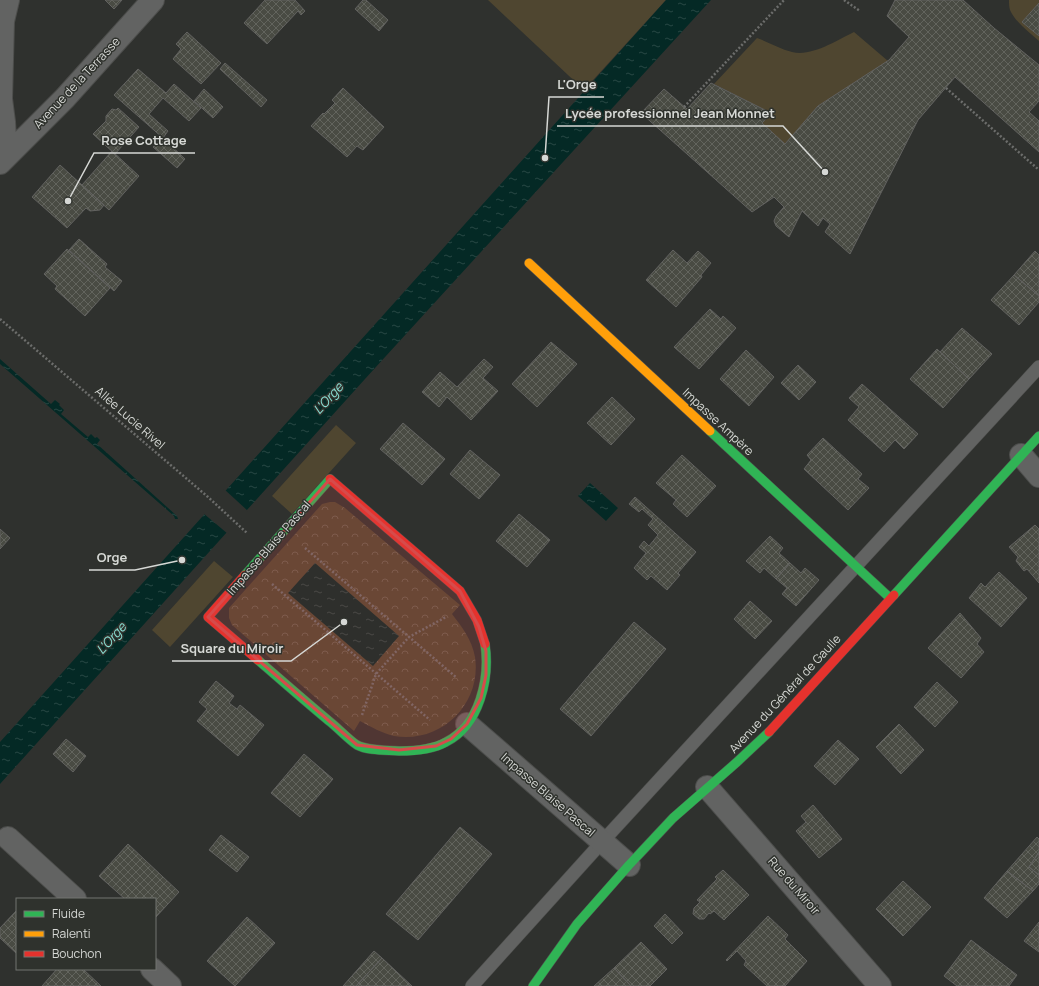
<svg xmlns="http://www.w3.org/2000/svg" width="1039" height="986" font-family="Manrope,sans-serif">
  <style>
    .grass { fill: #4f4630 }
    .park { fill: url(#park-crowns) }
    .water { fill: url(#water-ripples) }
    .pier { fill: #2f312e }
    .building { fill: url(#building-cross-hatch); stroke: #626260 }
    .lines { fill: none; stroke-linecap: round; stroke-linejoin: round }
    .lane-casing { stroke: #4d4e4c; stroke-width: 14 }
    .street-casing { stroke: #4d4e4c; stroke-width: 24 }
    .fast-casing { stroke: #4d4e4c; stroke-width: 10 }
    .slow-casing { stroke: #4d4e4c; stroke-width: 10 }
    .jam-casing { stroke: #4d4e4c; stroke-width: 10 }
    .path { stroke: #6c6d6b; stroke-width: 2.5; stroke-dasharray: 2 2; stroke-linecap: butt }
    .lane { stroke: #626362; stroke-width: 13 }
    .street { stroke: #626362; stroke-width: 22 }
    .fast { stroke: #30b455; stroke-width: 9 }
    .slow { stroke: #ff9f0a; stroke-width: 9 }
    .jam { stroke: #e5322d; stroke-width: 9 }
    .marked { fill: #d64b4b; fill-opacity: 0.2; stroke: #d64b4b; stroke-width: 3; stroke-linejoin: round }
    .labels { text-anchor: middle; stroke-width: 3; stroke-linejoin: round; paint-order: stroke }
    .street-label { font-size: 12px; fill: #d6d8d5; stroke: #2f322d }
    .water-label { font-size: 13px; font-style: italic; fill: #8ae2d6; stroke: #2f322d }
    .leader { fill: none; stroke: #d6d8d5; stroke-width: 1.5 }
    .callout-dot { fill: #d6d8d5; stroke: #2f322d; stroke-width: 1.5 }
    .callout-label { font-size: 13px; text-anchor: middle; font-weight: bold; fill: #d6d8d5; stroke: #2f322d; stroke-width: 3; stroke-linejoin: round; paint-order: stroke }
  </style>
  <defs>
    <pattern id="park-crowns" width="20" height="18" patternUnits="userSpaceOnUse"><rect width="20" height="18" fill="#4f4630"/><path d="M2 6a3 3 0 1 1 6 0M12 15a3 3 0 1 1 6 0" fill="none" stroke="#68604d"/></pattern>
    <pattern id="water-ripples" width="26" height="14" patternUnits="userSpaceOnUse"><rect width="26" height="14" fill="#042925"/><path d="M2 4q2-2 4 0t4 0M15 11q2-2 4 0t4 0" fill="none" stroke="#284744"/></pattern>
    <pattern id="building-cross-hatch" width="8" height="8" patternUnits="userSpaceOnUse"><rect width="8" height="8" fill="#494b43"/><path d="M0 0l8 8M0 8l8-8" fill="none" stroke="#62645d"/></pattern>
  </defs>
  <rect width="100%" height="100%" fill="#2f312e"/>
  <path class="grass" d="M488 0H666L584 90Z
    M1009 0H1039V3L1022 22 1039 36V41C1029 32 1015 22 1010 10 1009 7 1009 3 1009 0Z
    M854 32 888 61 818 106 785 144 762 123 771 113 714 84 757 38C768 42 780 49 792 52 812 57 837 40 854 32Z
    M336 425 356 443 292 514 272 496Z
    M214 561 233 577 170 647 152 630Z"/>
  <path class="park" d="M330 502H335L345 508 460 605 452 614C462 627 472 640 475 657 482 704 441 744 394 736 382 733 371 727 360 721L354 731 232 625 229 618V608L322 504Z"/>
  <path class="water" d="M666 0H711L365 379 0 784V742Z
    M0 359 51 404 55 400 60 404 59 405 64 410 61 414 88 437 91 434 95 438 97 437 100 440 97 444 177 516 178 519H175L174 516 0 364Z
    M590 483 618 508 606 521 578 496Z
    M315 563 399 636 373 666 288 593Z"/>
  <path class="pier" d="M224 489 248 511 228 534 203 513Z"/>
  <path class="building" d="M105 0H122L114 9Z
    M265 0H295L305 11 301 15 298 11 267 44 244 23Z
    M363 0H366L388 20 379 31 355 9Z
    M895 0H963L994 28 1039 65V101L1029 112 1039 121V152L955 77 918 120 850 254 825 232 830 224 823 218 818 226 802 211 789 237 776 226 774 221 776 216 784 207 774 197 752 212 641 113 664 89 687 109 711 83 771 113 762 123 785 144 818 106 889 60 909 37 887 16Z
    M1039 3V36L1022 22Z
    M187 32 221 63 201 84 173 59 181 49 176 44Z
    M225 63 267 100 261 107 220 69Z
    M138 69 166 93 174 84 201 108 189 121 163 98 149 114 168 131 163 138 114 95Z
    M343 88 384 127 363 150 357 146 347 157 311 126 323 113 324 114 335 103 332 100Z
    M204 89 223 107 213 118 194 101Z
    M118 108 139 127 115 154 93 134 106 121V116L112 109 116 110Z
    M162 137 185 159 177 168 153 147Z
    M112 151 139 176 109 210 82 185Z
    M60 165 104 205 100 210 90 211 86 208 67 228 32 197Z
    M79 239 107 264 105 267 122 281 114 291 69 250Z
    M67 249 110 288 85 316 55 289 57 286 44 274Z
    M673 250 687 263 698 251 711 263 701 275 702 277 676 307 646 280Z
    M1035 251 1039 255V296L1014 275Z
    M1014 275 1039 296V302L1019 325 991 300Z
    M710 309 721 319 723 316 736 328 699 369 674 347Z
    M962 328 992 354 969 379 940 352Z
    M551 342 577 364 537 407 512 384Z
    M937 349 969 379 943 408 910 379Z
    M746 350 774 377 749 406 720 379Z
    M484 359 493 367 483 378 498 391 471 420 447 397 439 407 422 392 440 372 457 387Z
    M798 365 816 382 799 400 781 383Z
    M862 384 918 434 904 449 895 440 884 452 848 420 859 407 849 398Z
    M612 397 635 419 611 445 587 423Z
    M403 423 445 459 422 485 380 449Z
    M823 438 862 474 858 479 869 488 848 510 804 469 811 460 807 455Z
    M470 450 500 475 479 499 450 474Z
    M682 455 716 486 687 517 673 504 676 500 656 483Z
    M635 497 696 552 678 573 680 575 667 590 651 576 647 580 634 568 646 553 639 547 644 541 649 546 658 535 648 525 653 519 642 509 639 512 629 504Z
    M519 514 550 540 527 567 496 541Z
    M1035 525 1039 529V583L1027 569 1024 571 1016 561 1018 557 1009 547Z
    M0 529 10 538 0 549Z
    M770 536 783 548 779 553 790 563 776 579 764 568 760 573 746 561Z
    M790 563 801 573 805 568 819 580 796 606 782 594 787 588 776 579Z
    M999 572 1027 598 1001 627 969 598 981 583 985 587Z
    M750 601 772 621 755 639 734 619Z
    M960 613 981 638 977 644 984 652 961 678 928 648Z
    M634 622 666 649 591 736 560 709Z
    M216 681 234 696 229 703 237 709 240 705 264 725 238 756 197 721 207 709 199 702Z
    M937 682 958 702 935 727 914 707Z
    M899 724 924 750 901 774 876 747Z
    M66 739 86 756 73 772 53 754Z
    M838 740 859 759 835 785 814 766Z
    M304 754 333 779 300 817 271 793Z
    M813 805 842 839 819 858 796 831 806 822 801 816Z
    M460 827 492 854 418 940 386 914Z
    M221 835 249 857 237 872 209 850Z
    M1037 837 1039 839V852L1029 867 1039 875V884L1033 891 1007 871Z
    M128 844 179 892 155 918V899H125L99 876Z
    M1039 852V875L1029 867Z
    M723 870 749 895 724 920 714 911 710 914 709 913 704 919H699L693 914 694 908 700 902 697 900 717 879 715 877Z
    M1007 871 1033 891 1007 918 984 898Z
    M903 881 931 907 903 936 876 909Z
    M17 910V954L0 938V928Z
    M665 914 683 933 672 944 654 926Z
    M768 916 788 935 785 939 807 961 785 986H767L744 965 746 961 737 951 727 961 726 960Z
    M247 917 275 943 235 986 207 961Z
    M1039 922V952L1024 941Z
    M971 940 1017 975 1009 986H957L944 976Z
    M641 942 667 969 650 986H631L614 968Z
    M374 951 382 958 356 986H343Z
    M382 958 412 986H356Z
    M614 968 631 986H594Z
    M57 969H83L101 986H42Z"/>
  <g class="lines">
    <g class="lane-casing">
      <path id="lane" d="M472 986 602 842 1039 367"/>
    </g>
    <g class="street-casing">
      <path id="street" d="M6 157 4 122 1 99 3 21 8 0
        M0 163 65 98 153 0
        M1021 455 1039 476
        M467 724 629 865
        M707 787 880 986
        M8 838 75 899
        M152 969 170 986"/>
    </g>
    <g class="fast-casing">
      <path id="fast" d="M710 431 890 598
        M245 575 330 479
        M894 595 1039 436
        M258 660C281 680 305 701 329 721 337 727 349 740 357 745 368 751 386 750 399 751 414 751 432 750 446 742 480 725 490 678 485 644
        M533 986 577 924 629 865 673 818 737 762 769 732"/>
    </g>
    <g class="slow-casing">
      <path id="slow" d="M529 263 710 431"/>
    </g>
    <g class="jam-casing">
      <path id="jam" d="M330 479 460 591 477 620 485 644
        M245 575 208 617 258 660
        M769 732 894 595"/>
    </g>
    <path class="path" d="M844 0 860 11
      M946 88 1039 170
      M684 107 784 0
      M0 319 208 497 247 533
      M305 548 457 678
      M272 584 430 720
      M362 715 376 674 409 637 446 617"/>
    <use href="#lane" class="lane"/>
    <use href="#street" class="street"/>
    <use href="#fast" class="fast"/>
    <use href="#slow" class="slow"/>
    <use href="#jam" class="jam"/>
  </g>
  <path class="marked" d="M330 479 460 591 479 627 486 651V675L481 698 467 724 451 739 436 746 399 750 357 745 208 617Z"/>
  <g class="labels">
    <g class="street-label">
      <text transform="translate(77 83) rotate(-47)" y="4">Avenue de la Terrasse</text>
      <text transform="translate(130 418) rotate(41)" y="4">Allée Lucie Rivel</text>
      <text transform="translate(718 422) rotate(43)" y="4">Impasse Ampère</text>
      <text transform="translate(269 548) rotate(-49)" y="4">Impasse Blaise Pascal</text>
      <text transform="translate(785 694) rotate(-47)" y="4">Avenue du Général de Gaulle</text>
      <text transform="translate(548 795) rotate(41)" y="4">Impasse Blaise Pascal</text>
      <text transform="translate(794 886) rotate(49)" y="4">Rue du Miroir</text>
    </g>
    <g class="water-label">
      <text transform="translate(328 398) rotate(-48)" y="5">L'Orge</text>
      <text transform="translate(111 638) rotate(-48)" y="5">L'Orge</text>
    </g>
  </g>
  <path class="leader" d="M545 158L549 97H604M825 172L783 126H557M68 201L94 153H195M182 560L135 570H89M344 622L291 661H172"/>
  <g class="callout-dot">
    <circle cx="545" cy="158" r="4"/>
    <circle cx="825" cy="172" r="4"/>
    <circle cx="68" cy="201" r="4"/>
    <circle cx="182" cy="560" r="4"/>
    <circle cx="344" cy="622" r="4"/>
  </g>
  <g class="callout-label">
    <text x="577" y="89">L'Orge</text>
    <text x="670" y="118">Lycée professionnel Jean Monnet</text>
    <text x="144" y="145">Rose Cottage</text>
    <text x="112" y="562">Orge</text>
    <text x="232" y="653">Square du Miroir</text>
  </g>
  <rect x="16" y="898" width="140" height="72" fill="#2f322d" stroke="#727470"/>
  <rect x="24" y="911" width="20" height="6" fill="#30b455" stroke="#727470"/>
  <text x="52" y="918" font-size="12" fill="#d6d8d5">Fluide</text>
  <rect x="24" y="931" width="20" height="6" fill="#ff9f0a" stroke="#727470"/>
  <text x="52" y="938" font-size="12" fill="#d6d8d5">Ralenti</text>
  <rect x="24" y="951" width="20" height="6" fill="#e5322d" stroke="#727470"/>
  <text x="52" y="958" font-size="12" fill="#d6d8d5">Bouchon</text>
</svg>
